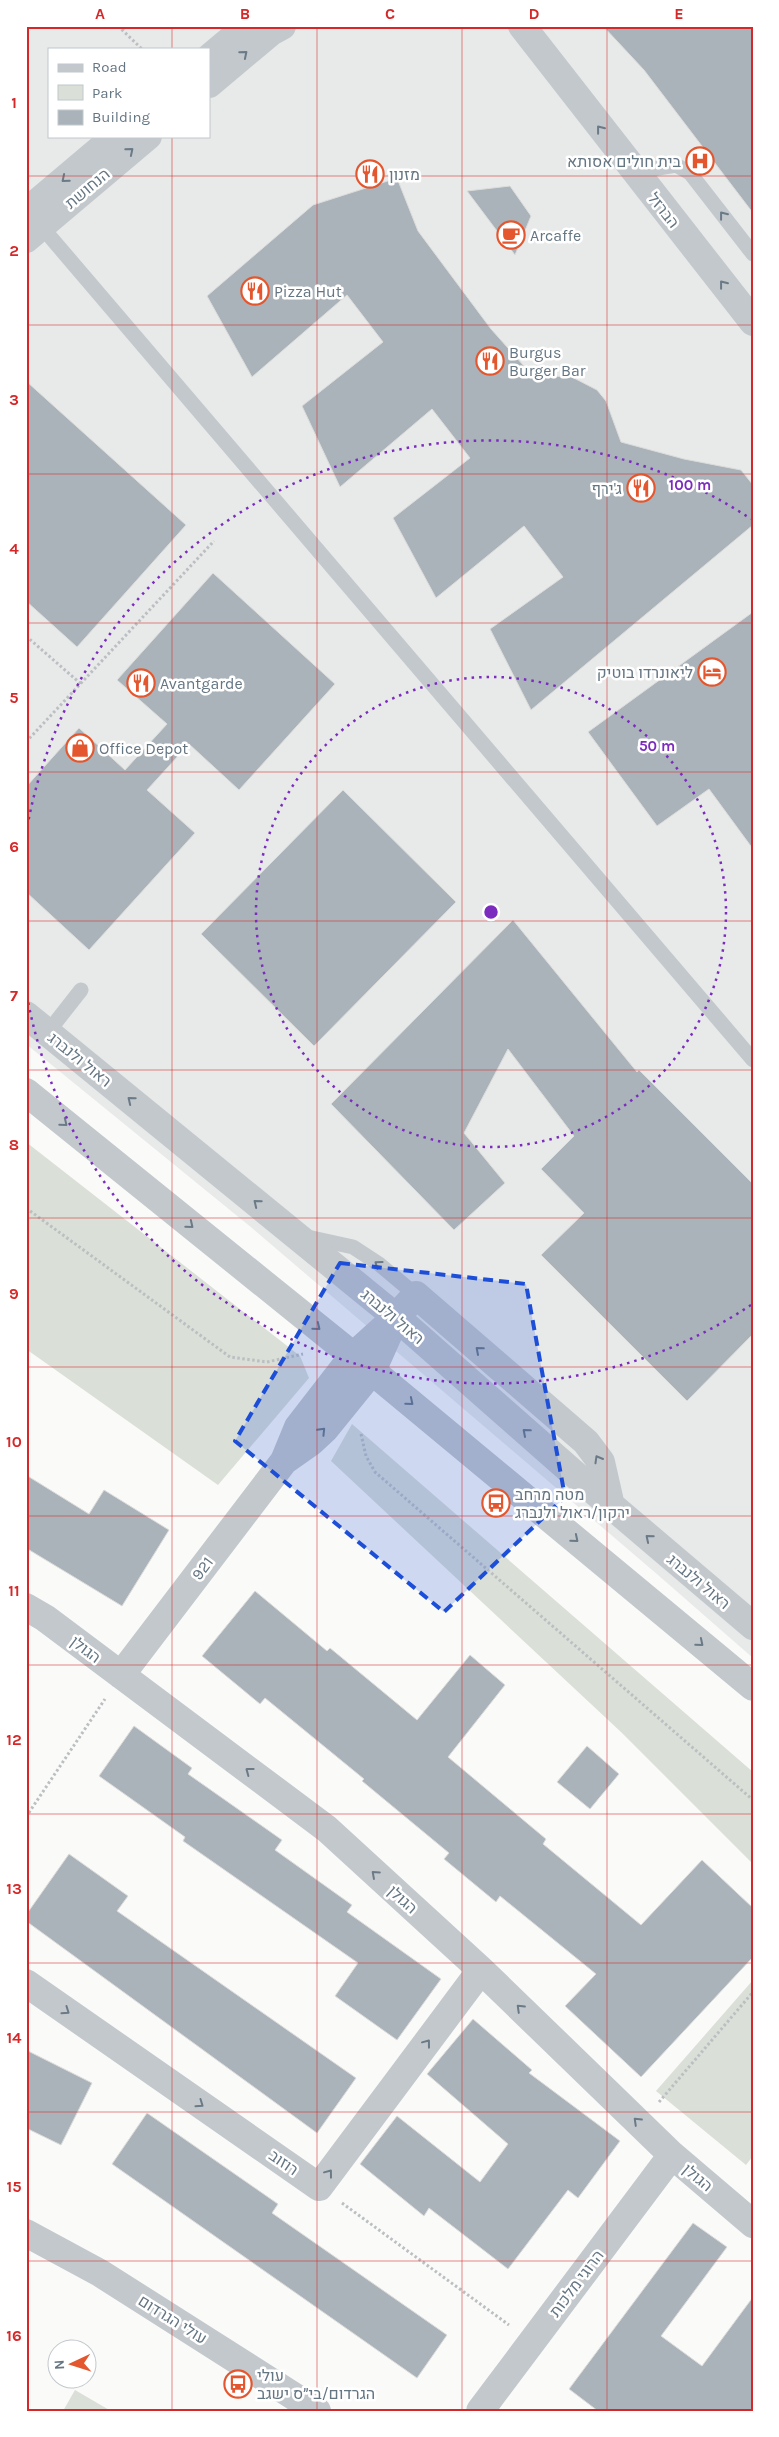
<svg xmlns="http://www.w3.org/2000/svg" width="779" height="2437" font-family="Karla,Heebo,sans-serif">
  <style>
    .built { fill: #e8e9e9; fill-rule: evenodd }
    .green { fill: #dadfd7 }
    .building { fill: #aab3b9; stroke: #dcdcda }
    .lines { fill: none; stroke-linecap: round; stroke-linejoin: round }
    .path { stroke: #bbbfc2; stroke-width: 3; stroke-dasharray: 2.5 2.5; stroke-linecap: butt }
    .service { stroke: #c3c8cc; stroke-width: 15 }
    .minor { stroke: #c3c8cc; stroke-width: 28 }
    .tertiary { stroke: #c3c8cc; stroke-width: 28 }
    .oneway { stroke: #6a7a87 }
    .marked { fill: #1d4ed8; fill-opacity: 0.2; stroke: #1d4ed8; stroke-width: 4; stroke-dasharray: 10 6; stroke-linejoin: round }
    .grid { fill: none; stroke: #d62828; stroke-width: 1; stroke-opacity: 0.55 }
    .ring { fill: none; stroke: #7b2cbf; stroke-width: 2.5; stroke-dasharray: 2.5 5 }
    .labels { text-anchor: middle; stroke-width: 5; stroke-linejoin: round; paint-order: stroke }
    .poi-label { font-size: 16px; fill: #657683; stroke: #fff; text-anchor: start }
    .street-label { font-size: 16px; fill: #657683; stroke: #fff }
    .centre { fill: #7b2cbf; stroke: #fff; stroke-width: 2.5 }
    .ring-label { font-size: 15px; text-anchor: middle; font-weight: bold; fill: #7b2cbf; stroke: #fff; stroke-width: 5; stroke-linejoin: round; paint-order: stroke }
    .neatline { fill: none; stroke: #d62828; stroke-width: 2 }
    .grid-label { font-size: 16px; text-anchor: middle; font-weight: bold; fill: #d62828 }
  </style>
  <rect width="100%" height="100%" fill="#fafaf8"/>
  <path class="built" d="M26 26H753V1658L658 1575 252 1228 26 1044ZM49 49H209V136H49Z"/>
  <path class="green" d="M26 1142 300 1356 309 1378 218 1485 26 1349Z
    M352 1424 753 1772V1864L621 1732 331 1461Z
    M753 1980V2156L746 2165 656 2091Z
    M75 2390 111 2411H63Z"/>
  <path class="building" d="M603 26H753V213L644 70Z
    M397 178 418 231 491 329 532 375 572 377 597 390 606 401 621 442 684 459 741 470 753 485V525L531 710 490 629 563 577 524 526 436 598 393 518 470 458 432 409 340 487 302 406 383 342 347 295 252 377 207 296 313 205Z
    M510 186 531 216 515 255 467 191Z
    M26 381 186 525 77 647 26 601Z
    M213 573 335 684 239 790 189 744 147 790 195 833 89 950 26 892V787L79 728 125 770 167 724 117 680Z
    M753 612V849L709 789 657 826 588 732Z
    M343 790 456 902 314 1046 201 934Z
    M513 920 637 1072 639 1070 753 1184V1334L687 1401 541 1255 584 1213 541 1169 574 1136 508 1049 464 1133 505 1183 454 1230 331 1104Z
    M26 1475 89 1514 104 1490 169 1530 122 1606 26 1548Z
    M255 1591 327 1651 330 1648 417 1720 470 1655 505 1685 448 1757 546 1839 543 1844 641 1925 702 1860 753 1908V1957L641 2077 565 2006 596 1974 500 1896 496 1902 444 1859 449 1853 362 1781 364 1779 265 1698 260 1704 202 1656Z
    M134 1726 192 1768 188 1774 282 1840 275 1850 352 1905 347 1912 441 1979 397 2040 335 1996 358 1963 183 1841 185 1837 99 1776Z
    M587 1746 619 1774 590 1809 557 1782Z
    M69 1854 128 1896 117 1911 356 2078 317 2133 26 1921V1915Z
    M473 2019 532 2070 529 2073 620 2141 578 2198 568 2190 508 2269 429 2208 424 2216 360 2164 397 2116 480 2182 508 2144 427 2074Z
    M26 2050 92 2083 61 2145 26 2128Z
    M147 2113 278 2204 272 2213 447 2335 417 2378 112 2164Z
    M693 2223 727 2247 661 2336 702 2366 753 2297V2411H598L569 2389Z"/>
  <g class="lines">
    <path class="path" d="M118 26 142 49
      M122 30 126 26
      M26 636 81 684
      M26 742 214 541
      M26 1208 230 1357 267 1362 303 1354
      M361 1434 366 1456 375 1472 753 1800
      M26 1817 105 1699
      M659 2102 753 1992
      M342 2203 509 2325"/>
    <path class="service" d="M634 172 676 165 690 173 753 254
      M41 226 753 1060
      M48 1032 81 990
      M303 1236 353 1247 379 1264 416 1295"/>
    <path class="minor" d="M522 26 753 322
      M209 58 247 26
      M209 84 271 32 282 26
      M26 212 116 136
      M26 239 148 136
      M284 1461 311 1442 325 1429 372 1371 396 1317
      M26 1607 45 1618 327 1829 481 1970 672 2155 753 2224
      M121 1675 284 1461 298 1427 353 1356
      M26 1983 319 2187 481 1970
      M26 2233 100 2273 317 2411
      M480 2411 672 2155"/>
    <path class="tertiary" d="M26 1015 396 1317 580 1479 753 1626
      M26 1092 372 1371 753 1687
      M353 1356 396 1317 416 1295 586 1442 601 1462 611 1506"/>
  </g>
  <defs><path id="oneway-chevron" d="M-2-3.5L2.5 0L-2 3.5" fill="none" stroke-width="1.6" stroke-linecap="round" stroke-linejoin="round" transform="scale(1.25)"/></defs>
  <g class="oneway">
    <use href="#oneway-chevron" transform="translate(244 54) rotate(-40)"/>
    <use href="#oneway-chevron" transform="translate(600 129) rotate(-128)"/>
    <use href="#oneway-chevron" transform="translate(130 151) rotate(-40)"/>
    <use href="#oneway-chevron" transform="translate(65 179) rotate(140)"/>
    <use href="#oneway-chevron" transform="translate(723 215) rotate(-128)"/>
    <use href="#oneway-chevron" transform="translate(723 284) rotate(-128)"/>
    <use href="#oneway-chevron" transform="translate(131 1100) rotate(-141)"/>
    <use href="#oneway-chevron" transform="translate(64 1123) rotate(39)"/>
    <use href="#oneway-chevron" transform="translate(257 1203) rotate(-141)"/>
    <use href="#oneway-chevron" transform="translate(190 1225) rotate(39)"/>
    <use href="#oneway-chevron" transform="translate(378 1264) rotate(-144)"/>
    <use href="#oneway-chevron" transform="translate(317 1327) rotate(39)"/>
    <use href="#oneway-chevron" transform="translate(479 1350) rotate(-139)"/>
    <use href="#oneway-chevron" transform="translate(410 1402) rotate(40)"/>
    <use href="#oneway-chevron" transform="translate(322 1431) rotate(-46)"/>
    <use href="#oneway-chevron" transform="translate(526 1432) rotate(-139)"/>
    <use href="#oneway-chevron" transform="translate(598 1459) rotate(-120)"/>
    <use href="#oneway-chevron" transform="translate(649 1538) rotate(-140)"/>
    <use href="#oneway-chevron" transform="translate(575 1539) rotate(40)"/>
    <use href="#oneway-chevron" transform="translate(700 1643) rotate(40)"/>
    <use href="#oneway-chevron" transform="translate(249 1771) rotate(-143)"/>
    <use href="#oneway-chevron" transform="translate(375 1874) rotate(-138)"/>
    <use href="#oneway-chevron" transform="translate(520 2008) rotate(-136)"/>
    <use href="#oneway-chevron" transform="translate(66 2011) rotate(35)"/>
    <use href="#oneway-chevron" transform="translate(427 2043) rotate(-53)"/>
    <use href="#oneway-chevron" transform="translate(200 2104) rotate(35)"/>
    <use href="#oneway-chevron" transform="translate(637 2121) rotate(-136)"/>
    <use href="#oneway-chevron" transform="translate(329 2173) rotate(-53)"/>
  </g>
  <path class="marked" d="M340 1263 526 1284 565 1497 444 1612 235 1441Z"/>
  <path class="grid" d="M172 26V49M317 26V2411M462 26V2411M607 26V2411M172 136V2411M26 176H753M26 325H753M26 474H753M26 623H753M26 772H753M26 921H753M26 1070H753M26 1218H753M26 1367H753M26 1516H753M26 1665H753M26 1814H753M26 1963H753M26 2112H753M26 2261H753"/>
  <g class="ring">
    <circle cx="491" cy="912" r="235"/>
    <path d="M751 1305A471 471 0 0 1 26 990M26 834A471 471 0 0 1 751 519"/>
  </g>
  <defs>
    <g id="hospital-ring" transform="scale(1.4375)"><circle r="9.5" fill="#fff" stroke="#e4572e" stroke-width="1.5"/><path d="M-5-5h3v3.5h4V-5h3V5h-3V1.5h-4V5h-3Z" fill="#e4572e"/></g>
    <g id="restaurant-ring" transform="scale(1.4375)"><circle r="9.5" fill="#fff" stroke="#e4572e" stroke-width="1.5"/><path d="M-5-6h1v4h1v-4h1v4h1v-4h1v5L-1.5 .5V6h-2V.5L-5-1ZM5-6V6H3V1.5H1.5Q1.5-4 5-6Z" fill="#e4572e"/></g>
    <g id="cafe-ring" transform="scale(1.4375)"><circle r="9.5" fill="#fff" stroke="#e4572e" stroke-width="1.5"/><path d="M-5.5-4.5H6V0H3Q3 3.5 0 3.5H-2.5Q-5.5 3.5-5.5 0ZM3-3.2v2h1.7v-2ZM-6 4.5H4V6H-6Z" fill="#e4572e"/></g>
    <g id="hotel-ring" transform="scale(1.4375)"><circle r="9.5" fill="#fff" stroke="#e4572e" stroke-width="1.5"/><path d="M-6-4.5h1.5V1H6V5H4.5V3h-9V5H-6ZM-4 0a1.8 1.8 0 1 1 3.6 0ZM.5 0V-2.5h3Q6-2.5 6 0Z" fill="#e4572e"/></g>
    <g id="shop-ring" transform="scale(1.4375)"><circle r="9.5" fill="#fff" stroke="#e4572e" stroke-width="1.5"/><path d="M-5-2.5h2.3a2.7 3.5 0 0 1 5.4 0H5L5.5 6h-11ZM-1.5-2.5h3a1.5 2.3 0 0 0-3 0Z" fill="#e4572e"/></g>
    <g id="bus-ring" transform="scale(1.4375)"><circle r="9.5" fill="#fff" stroke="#e4572e" stroke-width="1.5"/><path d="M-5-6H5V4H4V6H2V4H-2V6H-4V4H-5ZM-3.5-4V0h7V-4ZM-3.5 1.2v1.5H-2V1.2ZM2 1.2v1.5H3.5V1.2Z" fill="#e4572e"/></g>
  </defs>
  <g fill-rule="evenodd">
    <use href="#hospital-ring" x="700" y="161"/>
    <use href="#restaurant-ring" x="370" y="174"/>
    <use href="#cafe-ring" x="511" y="235"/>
    <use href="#restaurant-ring" x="255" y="291"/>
    <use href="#restaurant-ring" x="490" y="361"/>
    <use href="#restaurant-ring" x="641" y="488"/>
    <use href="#hotel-ring" x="712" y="672"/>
    <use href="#restaurant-ring" x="141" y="683"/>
    <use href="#shop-ring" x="80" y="748"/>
    <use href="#bus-ring" x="496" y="1503"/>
    <use href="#bus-ring" x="238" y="2384"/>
  </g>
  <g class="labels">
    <g class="poi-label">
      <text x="681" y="167" text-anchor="end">בית חולים אסותא</text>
      <text x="389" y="180">מזנון</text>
      <text x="530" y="241">Arcaffe</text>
      <text x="274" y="297">Pizza Hut</text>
      <text x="509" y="358">Burgus<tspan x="509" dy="18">Burger Bar</tspan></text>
      <text x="622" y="494" text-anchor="end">ג'ירף</text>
      <text x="693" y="678" text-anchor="end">ליאונרדו בוטיק</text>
      <text x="160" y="689">Avantgarde</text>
      <text x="99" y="754">Office Depot</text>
      <text x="515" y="1500">מטה מרחב<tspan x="515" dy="18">ירקון/ראול ולנברג</tspan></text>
      <text x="257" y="2381">עולי<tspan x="257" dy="18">הגרדום/בי״ס ישגב</tspan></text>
    </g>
    <g class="street-label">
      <text transform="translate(87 188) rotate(-40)" y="6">הנחושת</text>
      <text transform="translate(664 210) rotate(52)" y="6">הברזל</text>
      <text transform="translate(80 1059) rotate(39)" y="6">ראול ולנברג</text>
      <text transform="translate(393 1316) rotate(40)" y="6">ראול ולנברג</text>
      <text transform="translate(202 1568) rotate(-53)" y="6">921</text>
      <text transform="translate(699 1581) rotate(40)" y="6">ראול ולנברג</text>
      <text transform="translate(86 1649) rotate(37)" y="6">הגולן</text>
      <text transform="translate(403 1899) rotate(42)" y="6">הגולן</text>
      <text transform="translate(284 2162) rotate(35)" y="6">רוזוב</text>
      <text transform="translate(698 2177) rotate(40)" y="6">הגולן</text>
      <text transform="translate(576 2283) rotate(-53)" y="6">הרוגי מלכות</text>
      <text transform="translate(173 2319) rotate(32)" y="6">עולי הגרדום</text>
    </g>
  </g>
  <circle cx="491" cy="912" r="8" class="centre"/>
  <g class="ring-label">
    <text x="690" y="490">100 m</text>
    <text x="657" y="751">50 m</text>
  </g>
  <rect width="779" height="2437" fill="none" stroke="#ffffff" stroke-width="55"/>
  <rect x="48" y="48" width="162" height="90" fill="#ffffff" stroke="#c1c8cd"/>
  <rect x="58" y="64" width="25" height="8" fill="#c3c8cc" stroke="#c1c8cd"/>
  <text x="92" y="72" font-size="15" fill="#657683">Road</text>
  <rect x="58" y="85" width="25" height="15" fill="#dadfd7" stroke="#c1c8cd"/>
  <text x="92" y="98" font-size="15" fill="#657683">Park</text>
  <rect x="58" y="110" width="25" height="15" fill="#aab3b9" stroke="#c1c8cd"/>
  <text x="92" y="122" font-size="15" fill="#657683">Building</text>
  <g transform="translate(72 2364) rotate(266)"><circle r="24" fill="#ffffff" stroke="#c1c8cd"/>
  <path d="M0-4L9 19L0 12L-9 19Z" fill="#e4572e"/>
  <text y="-8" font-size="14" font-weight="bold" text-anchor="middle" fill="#657683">N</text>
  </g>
  <rect x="28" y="28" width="724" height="2382" class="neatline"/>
  <g class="grid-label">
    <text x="100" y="19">A</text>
    <text x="245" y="19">B</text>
    <text x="390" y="19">C</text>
    <text x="534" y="19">D</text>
    <text x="679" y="19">E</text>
    <text x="14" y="108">1</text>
    <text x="14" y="256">2</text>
    <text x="14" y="405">3</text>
    <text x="14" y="554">4</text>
    <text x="14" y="703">5</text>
    <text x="14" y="852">6</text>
    <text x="14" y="1001">7</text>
    <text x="14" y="1150">8</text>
    <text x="14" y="1299">9</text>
    <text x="14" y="1447">10</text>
    <text x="14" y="1596">11</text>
    <text x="14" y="1745">12</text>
    <text x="14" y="1894">13</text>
    <text x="14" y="2043">14</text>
    <text x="14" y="2192">15</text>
    <text x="14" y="2341">16</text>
  </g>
</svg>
